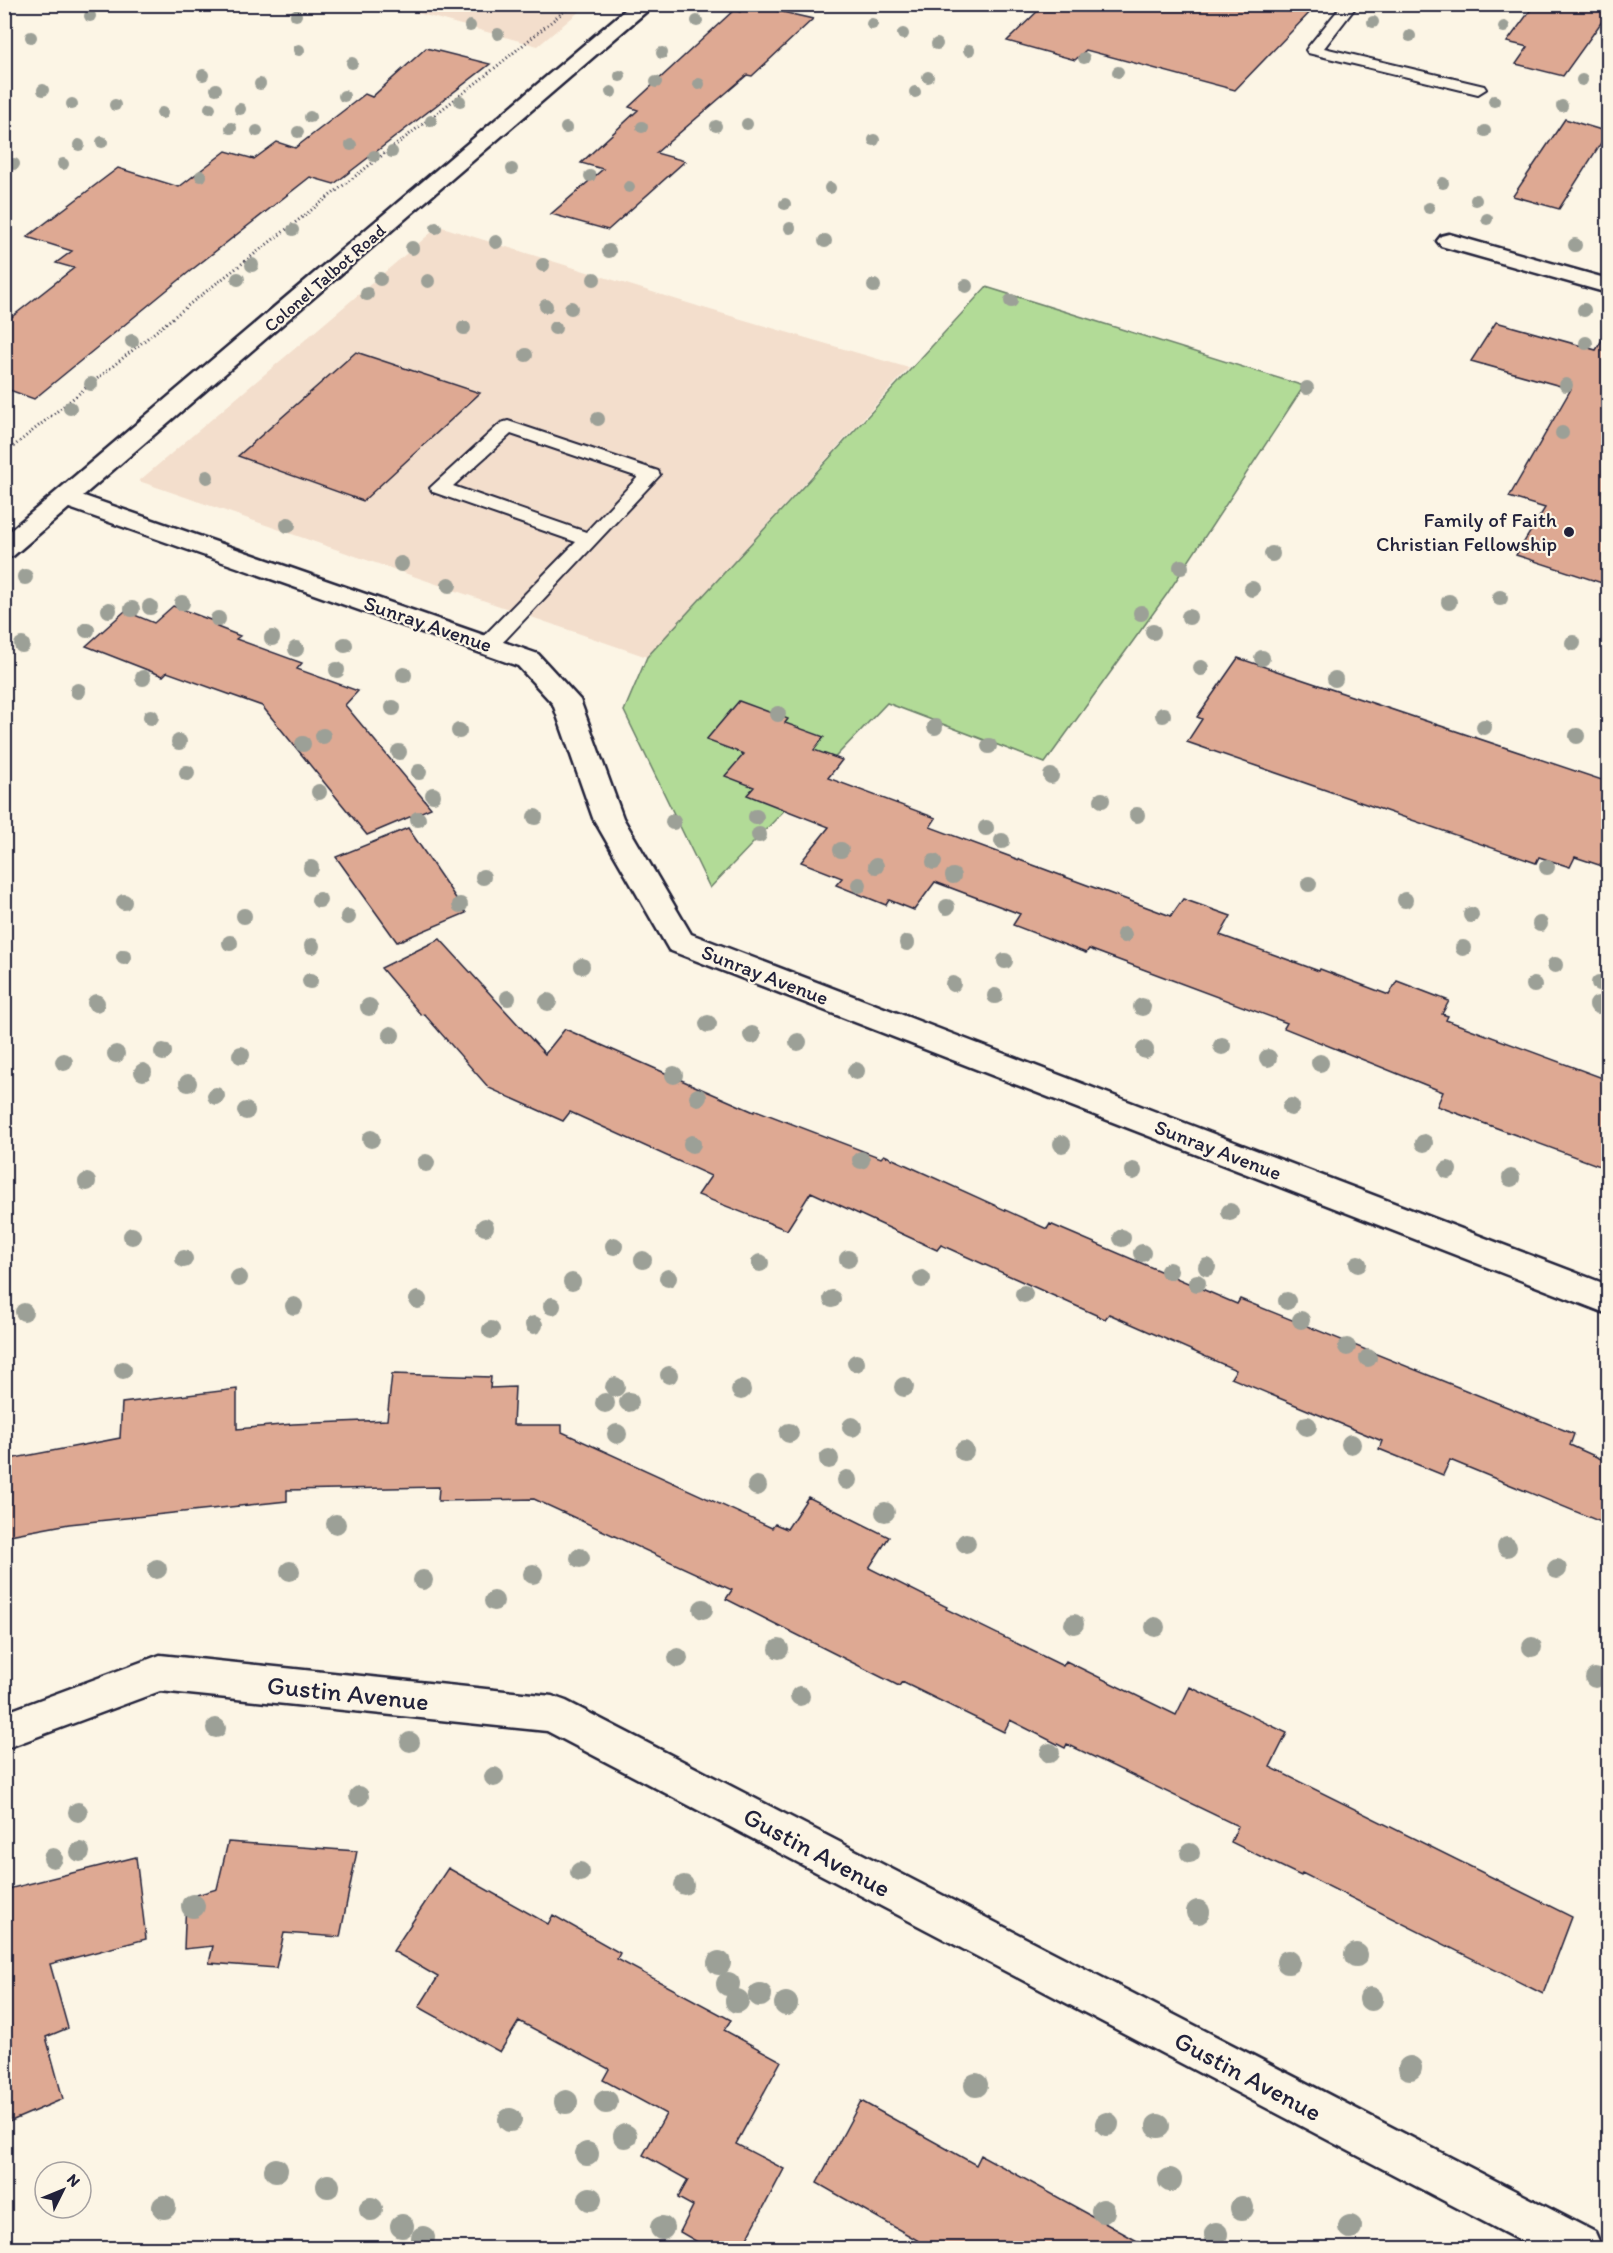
<svg xmlns="http://www.w3.org/2000/svg" width="1613" height="2253" font-family="Itim,sans-serif">
  <style>
    .built { fill: #f3decc }
    .green { fill: #b2db97; stroke: #6a7e69; stroke-width: 1.5 }
    .building { fill: #dea993; stroke: #22223b; stroke-width: 1.5 }
    .lines { fill: none; stroke-linecap: round; stroke-linejoin: round }
    .service-casing { stroke: #22223b; stroke-width: 4 }
    .minor-casing { stroke: #22223b; stroke-width: 5 }
    .tertiary-casing { stroke: #22223b; stroke-width: 5 }
    .secondary-casing { stroke: #22223b; stroke-width: 5 }
    .path { stroke: #22223b; stroke-width: 3; stroke-dasharray: 1 3; stroke-linecap: butt }
    .service { fill: #fcf5e5; fill-rule: evenodd }
    .minor { fill: #fcf5e5; fill-rule: evenodd }
    .tertiary { fill: #fcf5e5; fill-rule: evenodd }
    .secondary { fill: #fcf5e5; fill-rule: evenodd }
    .tree { fill: #9ca097 }
    .poi-dot { fill: #22223b; stroke: #fcf5e5; stroke-width: 2 }
    .labels { text-anchor: middle; stroke-width: 4.5; stroke-linejoin: round; paint-order: stroke }
    .far-street-label { font-size: 18px; fill: #22223b; stroke: #fcf5e5 }
    .poi-label { font-size: 21px; fill: #22223b; stroke: #fcf5e5; text-anchor: end }
    .street-label { font-size: 21px; fill: #22223b; stroke: #fcf5e5 }
    .near-street-label { font-size: 26px; fill: #22223b; stroke: #fcf5e5 }
  </style>
  <rect width="100%" height="100%" fill="#fcf5e5"/>
  <filter id="ink" filterUnits="userSpaceOnUse"><feTurbulence type="fractalNoise" baseFrequency=".0167" numOctaves="2"/><feDisplacementMap in="SourceGraphic" scale="12" xChannelSelector="R" yChannelSelector="G"/><feConvolveMatrix kernelMatrix="1 2 1 2 8 2 1 2 1" color-interpolation-filters="sRGB"/></filter>
  <g filter="url(#ink)">
    <path class="built" d="M388 5 587 4V5L538 46Z
      M439 226 707 309 909 368 647 657 139 481Z"/>
    <path class="green" d="M986 287 1304 386 1167 594 1045 763 887 703 710 888 624 711 647 657Z"/>
    <path class="building" d="M747 4 813 19 752 76 747 75 656 153 685 161 608 230 551 214 603 169 581 163 638 110 629 107 734 10 740 12Z
      M1045 4H1318L1235 90 1086 50 1075 60 1007 41Z
      M1535 4H1608V13L1563 76 1516 64 1528 47 1507 42Z
      M426 48 490 64 334 184 310 177 189 272 34 399 4 388V323L74 268 56 263 72 251 27 237 118 168 179 187 226 151 254 159 277 142 295 148 365 94 372 97Z
      M1565 119 1608 132 1559 209 1513 196Z
      M1496 322 1596 350 1608 330V585L1516 555 1545 508 1509 497 1571 389 1471 361Z
      M356 352 480 393 363 501 238 456Z
      M173 606 221 624 217 627 240 636 236 639 302 663 297 669 358 691 345 705 431 808 367 835 262 706 167 672 163 676 86 646 125 611 154 623Z
      M1238 658 1608 782V868L1575 857 1570 867 1539 857 1536 863 1187 742 1202 719 1197 717Z
      M739 701 788 719 785 723 824 737 814 750 842 760 828 778 936 818 930 827 1171 916 1183 899 1231 916 1220 935 1319 971 1320 969 1389 995 1397 981 1449 1001 1442 1014 1448 1016 1446 1020 1608 1080V1169L1437 1106 1443 1092 1284 1028 1287 1023 1089 949 1086 953 1013 925 1020 914 935 882 914 910 889 900 886 905 836 885 842 878 801 862 829 827 747 795 754 787 725 776 744 754 706 740Z
      M408 828 466 913 397 942 336 857Z
      M440 939 545 1054 565 1029 754 1112 756 1110 881 1158 884 1155 1047 1229 1050 1224 1237 1304 1240 1299 1574 1434 1570 1445 1608 1462V1525L1450 1460 1443 1475 1379 1449 1382 1441 1231 1378 1236 1370 1109 1314 1105 1319 941 1245 937 1250 811 1192 787 1230 698 1195 711 1176 570 1112 563 1121 489 1088 424 1014 421 1015 381 968Z
      M392 1374 491 1377 490 1388 515 1387 513 1425H562V1432L772 1528 775 1524 787 1529 808 1497 889 1537 869 1568 947 1607 946 1609 1063 1666 1066 1661 1176 1715 1190 1687 1287 1733 1270 1767 1572 1917 1543 1994 1302 1873 1301 1876 1231 1842 1238 1826 1067 1744 1065 1748 1010 1720 1004 1732 902 1682 899 1686 726 1599 732 1590 534 1499 438 1501 439 1487 287 1490V1501L69 1524 4 1536V1460L120 1438 122 1403 237 1389V1429L293 1424 387 1420Z
      M228 1842 357 1851 340 1937 284 1933 276 1968 209 1963 213 1946 184 1949 186 1898 217 1889Z
      M136 1857 146 1939 50 1964 68 2028 46 2037 63 2099 4 2124V1890Z
      M448 1868 548 1924 553 1915 620 1953 617 1959 731 2020 724 2030 781 2061 736 2144 784 2169 742 2248H708L680 2232 693 2206 678 2198 688 2180 643 2155 666 2114 603 2080 609 2069 519 2021 500 2052 419 2007 438 1977 393 1951Z
      M861 2101 976 2165 981 2155 1150 2248H931L817 2183Z"/>
    <g class="lines">
      <g class="service-casing">
        <path id="service" d="M1343 4H1358L1324 48 1484 86 1486 89 1478 94 1308 53 1306 50 1308 47Z
          M508 421 658 471 660 475 506 639C497 647 492 653 480 650L477 645 480 640 576 542 433 492 430 488 501 423ZM511 434 638 477 586 532 453 486Z"/>
      </g>
      <g class="minor-casing">
        <path id="minor" d="M1449 234 1608 279V293L1441 246 1437 241 1441 236Z
          M160 1655 552 1696 566 1701 1595 2232 1602 2248H1534L547 1731 160 1691 4 1749V1713Z"/>
      </g>
      <g class="tertiary-casing">
        <path id="tertiary" d="M67 490 538 654 580 700 623 818 691 934 1608 1285V1314L669 950 593 818 553 704 518 666 58 504 54 498 58 492Z"/>
      </g>
      <g class="secondary-casing">
        <path id="secondary" d="M632 4H655L13 556 4 558V536Z"/>
      </g>
      <path class="path" d="M4 454 191 303 485 76 573 4"/>
      <use href="#service" class="service"/>
      <use href="#minor" class="minor"/>
      <use href="#tertiary" class="tertiary"/>
      <use href="#secondary" class="secondary"/>
    </g>
    <g class="tree">
      <circle cx="296" cy="15" r="6"/>
      <circle cx="90" cy="16" r="6"/>
      <circle cx="697" cy="21" r="6"/>
      <circle cx="1373" cy="22" r="6"/>
      <circle cx="872" cy="24" r="6"/>
      <circle cx="470" cy="26" r="6"/>
      <circle cx="1504" cy="27" r="6"/>
      <circle cx="498" cy="34" r="6"/>
      <circle cx="903" cy="34" r="6"/>
      <circle cx="1410" cy="36" r="6"/>
      <circle cx="31" cy="37" r="6"/>
      <circle cx="937" cy="44" r="6"/>
      <circle cx="299" cy="50" r="6"/>
      <circle cx="969" cy="50" r="6"/>
      <circle cx="662" cy="53" r="6"/>
      <circle cx="1084" cy="58" r="6"/>
      <circle cx="352" cy="63" r="6"/>
      <circle cx="1118" cy="72" r="6"/>
      <circle cx="203" cy="75" r="6"/>
      <circle cx="620" cy="76" r="6"/>
      <circle cx="928" cy="77" r="6"/>
      <circle cx="1582" cy="80" r="6"/>
      <circle cx="656" cy="82" r="6"/>
      <circle cx="260" cy="84" r="6"/>
      <circle cx="699" cy="84" r="6"/>
      <circle cx="216" cy="89" r="6"/>
      <circle cx="43" cy="90" r="6"/>
      <circle cx="611" cy="92" r="6"/>
      <circle cx="915" cy="92" r="6"/>
      <circle cx="344" cy="96" r="6"/>
      <circle cx="460" cy="101" r="6"/>
      <circle cx="1494" cy="101" r="6"/>
      <circle cx="72" cy="104" r="6"/>
      <circle cx="115" cy="105" r="6"/>
      <circle cx="1562" cy="106" r="6"/>
      <circle cx="210" cy="108" r="6"/>
      <circle cx="240" cy="109" r="6"/>
      <circle cx="162" cy="113" r="6"/>
      <circle cx="310" cy="117" r="6"/>
      <circle cx="431" cy="121" r="6"/>
      <circle cx="747" cy="124" r="6"/>
      <circle cx="716" cy="126" r="6"/>
      <circle cx="642" cy="127" r="6"/>
      <circle cx="231" cy="128" r="6"/>
      <circle cx="566" cy="128" r="6"/>
      <circle cx="257" cy="131" r="6"/>
      <circle cx="1485" cy="131" r="6"/>
      <circle cx="298" cy="132" r="6"/>
      <circle cx="874" cy="140" r="6"/>
      <circle cx="102" cy="142" r="6"/>
      <circle cx="79" cy="145" r="6"/>
      <circle cx="351" cy="145" r="6"/>
      <circle cx="392" cy="152" r="6"/>
      <circle cx="374" cy="156" r="6"/>
      <circle cx="14" cy="164" r="6"/>
      <circle cx="63" cy="164" r="6"/>
      <circle cx="512" cy="169" r="6"/>
      <circle cx="201" cy="176" r="6"/>
      <circle cx="590" cy="176" r="6"/>
      <circle cx="1443" cy="183" r="6"/>
      <circle cx="629" cy="187" r="6"/>
      <circle cx="830" cy="188" r="6"/>
      <circle cx="1476" cy="200" r="6"/>
      <circle cx="785" cy="204" r="6"/>
      <circle cx="1429" cy="208" r="6"/>
      <circle cx="1487" cy="219" r="6"/>
      <circle cx="436" cy="228" r="6"/>
      <circle cx="790" cy="228" r="6"/>
      <circle cx="293" cy="230" r="6"/>
      <circle cx="825" cy="241" r="7"/>
      <circle cx="496" cy="242" r="7"/>
      <circle cx="1575" cy="245" r="7"/>
      <circle cx="412" cy="248" r="7"/>
      <circle cx="609" cy="251" r="7"/>
      <circle cx="252" cy="265" r="7"/>
      <circle cx="543" cy="265" r="7"/>
      <circle cx="238" cy="279" r="7"/>
      <circle cx="380" cy="279" r="7"/>
      <circle cx="594" cy="279" r="7"/>
      <circle cx="428" cy="281" r="7"/>
      <circle cx="874" cy="286" r="7"/>
      <circle cx="966" cy="286" r="7"/>
      <circle cx="367" cy="294" r="7"/>
      <circle cx="1011" cy="301" r="7"/>
      <circle cx="546" cy="306" r="7"/>
      <circle cx="571" cy="308" r="7"/>
      <circle cx="1584" cy="310" r="7"/>
      <circle cx="464" cy="328" r="7"/>
      <circle cx="555" cy="328" r="7"/>
      <circle cx="132" cy="341" r="7"/>
      <circle cx="1586" cy="343" r="7"/>
      <circle cx="526" cy="355" r="7"/>
      <circle cx="91" cy="384" r="7"/>
      <circle cx="1566" cy="385" r="7"/>
      <circle cx="1307" cy="388" r="7"/>
      <circle cx="70" cy="408" r="7"/>
      <circle cx="598" cy="419" r="7"/>
      <circle cx="1562" cy="433" r="7"/>
      <circle cx="207" cy="477" r="7"/>
      <circle cx="288" cy="525" r="8"/>
      <circle cx="1272" cy="554" r="8"/>
      <circle cx="401" cy="564" r="8"/>
      <circle cx="1181" cy="567" r="8"/>
      <circle cx="25" cy="577" r="8"/>
      <circle cx="449" cy="585" r="8"/>
      <circle cx="1252" cy="589" r="8"/>
      <circle cx="1500" cy="598" r="8"/>
      <circle cx="1449" cy="602" r="8"/>
      <circle cx="182" cy="603" r="8"/>
      <circle cx="150" cy="607" r="8"/>
      <circle cx="132" cy="609" r="8"/>
      <circle cx="109" cy="610" r="8"/>
      <circle cx="1141" cy="613" r="8"/>
      <circle cx="1189" cy="617" r="8"/>
      <circle cx="218" cy="619" r="8"/>
      <circle cx="87" cy="630" r="8"/>
      <circle cx="1153" cy="632" r="8"/>
      <circle cx="272" cy="638" r="8"/>
      <circle cx="1573" cy="643" r="8"/>
      <circle cx="22" cy="645" r="8"/>
      <circle cx="345" cy="645" r="8"/>
      <circle cx="296" cy="649" r="8"/>
      <circle cx="1262" cy="658" r="8"/>
      <circle cx="1201" cy="668" r="8"/>
      <circle cx="337" cy="670" r="8"/>
      <circle cx="404" cy="675" r="8"/>
      <circle cx="143" cy="678" r="8"/>
      <circle cx="1335" cy="679" r="8"/>
      <circle cx="78" cy="691" r="8"/>
      <circle cx="393" cy="708" r="8"/>
      <circle cx="778" cy="714" r="8"/>
      <circle cx="1163" cy="715" r="8"/>
      <circle cx="151" cy="717" r="8"/>
      <circle cx="935" cy="727" r="8"/>
      <circle cx="1484" cy="727" r="8"/>
      <circle cx="459" cy="731" r="8"/>
      <circle cx="323" cy="736" r="8"/>
      <circle cx="1577" cy="736" r="8"/>
      <circle cx="179" cy="742" r="8"/>
      <circle cx="303" cy="744" r="8"/>
      <circle cx="989" cy="746" r="8"/>
      <circle cx="399" cy="752" r="8"/>
      <circle cx="419" cy="772" r="8"/>
      <circle cx="187" cy="773" r="8"/>
      <circle cx="1051" cy="776" r="8"/>
      <circle cx="319" cy="792" r="8"/>
      <circle cx="433" cy="795" r="8"/>
      <circle cx="1102" cy="800" r="8"/>
      <circle cx="1137" cy="815" r="8"/>
      <circle cx="535" cy="817" r="8"/>
      <circle cx="756" cy="817" r="8"/>
      <circle cx="418" cy="819" r="8"/>
      <circle cx="673" cy="822" r="8"/>
      <circle cx="986" cy="828" r="8"/>
      <circle cx="759" cy="835" r="8"/>
      <circle cx="1002" cy="841" r="8"/>
      <circle cx="841" cy="850" r="8"/>
      <circle cx="934" cy="862" r="8"/>
      <circle cx="876" cy="866" r="8"/>
      <circle cx="1547" cy="867" r="8"/>
      <circle cx="311" cy="868" r="8"/>
      <circle cx="953" cy="876" r="8"/>
      <circle cx="483" cy="877" r="8"/>
      <circle cx="1309" cy="884" r="8"/>
      <circle cx="859" cy="885" r="8"/>
      <circle cx="319" cy="900" r="8"/>
      <circle cx="1405" cy="900" r="8"/>
      <circle cx="124" cy="902" r="8"/>
      <circle cx="460" cy="905" r="8"/>
      <circle cx="947" cy="907" r="8"/>
      <circle cx="1471" cy="915" r="8"/>
      <circle cx="244" cy="916" r="8"/>
      <circle cx="348" cy="917" r="8"/>
      <circle cx="1540" cy="924" r="8"/>
      <circle cx="1124" cy="935" r="8"/>
      <circle cx="230" cy="943" r="8"/>
      <circle cx="907" cy="943" r="8"/>
      <circle cx="312" cy="946" r="8"/>
      <circle cx="1463" cy="948" r="8"/>
      <circle cx="124" cy="957" r="8"/>
      <circle cx="1005" cy="961" r="8"/>
      <circle cx="1555" cy="965" r="8"/>
      <circle cx="582" cy="966" r="8"/>
      <circle cx="310" cy="981" r="8"/>
      <circle cx="1599" cy="983" r="8"/>
      <circle cx="953" cy="984" r="8"/>
      <circle cx="1534" cy="985" r="8"/>
      <circle cx="995" cy="996" r="8"/>
      <circle cx="508" cy="998" r="8"/>
      <circle cx="548" cy="1002" r="9"/>
      <circle cx="96" cy="1003" r="9"/>
      <circle cx="1598" cy="1005" r="9"/>
      <circle cx="369" cy="1007" r="9"/>
      <circle cx="1142" cy="1007" r="9"/>
      <circle cx="708" cy="1024" r="9"/>
      <circle cx="391" cy="1035" r="9"/>
      <circle cx="752" cy="1035" r="9"/>
      <circle cx="798" cy="1042" r="9"/>
      <circle cx="1222" cy="1046" r="9"/>
      <circle cx="1145" cy="1050" r="9"/>
      <circle cx="163" cy="1052" r="9"/>
      <circle cx="116" cy="1054" r="9"/>
      <circle cx="241" cy="1055" r="9"/>
      <circle cx="1268" cy="1058" r="9"/>
      <circle cx="64" cy="1062" r="9"/>
      <circle cx="1320" cy="1063" r="9"/>
      <circle cx="856" cy="1071" r="9"/>
      <circle cx="143" cy="1072" r="9"/>
      <circle cx="674" cy="1075" r="9"/>
      <circle cx="188" cy="1083" r="9"/>
      <circle cx="216" cy="1096" r="9"/>
      <circle cx="698" cy="1097" r="9"/>
      <circle cx="1291" cy="1107" r="9"/>
      <circle cx="246" cy="1111" r="9"/>
      <circle cx="371" cy="1139" r="9"/>
      <circle cx="1424" cy="1143" r="9"/>
      <circle cx="692" cy="1144" r="9"/>
      <circle cx="1062" cy="1144" r="9"/>
      <circle cx="861" cy="1160" r="9"/>
      <circle cx="426" cy="1163" r="9"/>
      <circle cx="1448" cy="1170" r="9"/>
      <circle cx="1133" cy="1171" r="9"/>
      <circle cx="1511" cy="1178" r="9"/>
      <circle cx="87" cy="1182" r="9"/>
      <circle cx="1230" cy="1212" r="9"/>
      <circle cx="485" cy="1227" r="9"/>
      <circle cx="132" cy="1236" r="9"/>
      <circle cx="1122" cy="1238" r="9"/>
      <circle cx="614" cy="1246" r="9"/>
      <circle cx="1142" cy="1253" r="9"/>
      <circle cx="184" cy="1259" r="9"/>
      <circle cx="848" cy="1259" r="9"/>
      <circle cx="643" cy="1260" r="9"/>
      <circle cx="760" cy="1263" r="9"/>
      <circle cx="1358" cy="1264" r="9"/>
      <circle cx="1207" cy="1267" r="9"/>
      <circle cx="1169" cy="1271" r="9"/>
      <circle cx="239" cy="1278" r="9"/>
      <circle cx="668" cy="1278" r="9"/>
      <circle cx="922" cy="1279" r="9"/>
      <circle cx="572" cy="1282" r="9"/>
      <circle cx="1197" cy="1283" r="9"/>
      <circle cx="1024" cy="1294" r="9"/>
      <circle cx="832" cy="1299" r="9"/>
      <circle cx="418" cy="1300" r="9"/>
      <circle cx="1287" cy="1301" r="9"/>
      <circle cx="294" cy="1306" r="9"/>
      <circle cx="552" cy="1306" r="9"/>
      <circle cx="24" cy="1312" r="9"/>
      <circle cx="1301" cy="1320" r="9"/>
      <circle cx="534" cy="1325" r="9"/>
      <circle cx="491" cy="1330" r="9"/>
      <circle cx="1347" cy="1347" r="9"/>
      <circle cx="1368" cy="1358" r="9"/>
      <circle cx="856" cy="1363" r="9"/>
      <circle cx="123" cy="1370" r="9"/>
      <circle cx="669" cy="1375" r="9"/>
      <circle cx="615" cy="1387" r="10"/>
      <circle cx="904" cy="1387" r="10"/>
      <circle cx="741" cy="1390" r="10"/>
      <circle cx="629" cy="1402" r="10"/>
      <circle cx="605" cy="1403" r="10"/>
      <circle cx="1307" cy="1426" r="10"/>
      <circle cx="852" cy="1427" r="10"/>
      <circle cx="789" cy="1433" r="10"/>
      <circle cx="617" cy="1434" r="10"/>
      <circle cx="1351" cy="1444" r="10"/>
      <circle cx="964" cy="1451" r="10"/>
      <circle cx="829" cy="1459" r="10"/>
      <circle cx="847" cy="1480" r="10"/>
      <circle cx="757" cy="1486" r="10"/>
      <circle cx="885" cy="1512" r="10"/>
      <circle cx="336" cy="1524" r="10"/>
      <circle cx="966" cy="1543" r="10"/>
      <circle cx="1507" cy="1547" r="10"/>
      <circle cx="580" cy="1558" r="10"/>
      <circle cx="157" cy="1569" r="10"/>
      <circle cx="1557" cy="1569" r="10"/>
      <circle cx="290" cy="1571" r="10"/>
      <circle cx="533" cy="1574" r="10"/>
      <circle cx="423" cy="1580" r="10"/>
      <circle cx="494" cy="1601" r="10"/>
      <circle cx="703" cy="1609" r="10"/>
      <circle cx="1074" cy="1624" r="10"/>
      <circle cx="1155" cy="1627" r="10"/>
      <circle cx="1532" cy="1647" r="10"/>
      <circle cx="779" cy="1649" r="10"/>
      <circle cx="678" cy="1658" r="10"/>
      <circle cx="1595" cy="1678" r="10"/>
      <circle cx="800" cy="1696" r="10"/>
      <circle cx="216" cy="1728" r="10"/>
      <circle cx="410" cy="1742" r="10"/>
      <circle cx="1050" cy="1753" r="10"/>
      <circle cx="494" cy="1777" r="10"/>
      <circle cx="359" cy="1796" r="10"/>
      <circle cx="78" cy="1812" r="10"/>
      <circle cx="80" cy="1852" r="10"/>
      <circle cx="1190" cy="1853" r="10"/>
      <circle cx="53" cy="1858" r="10"/>
      <circle cx="580" cy="1872" r="10"/>
      <circle cx="684" cy="1885" r="10"/>
      <circle cx="193" cy="1906" r="12"/>
      <circle cx="1198" cy="1912" r="12"/>
      <circle cx="1356" cy="1955" r="12"/>
      <circle cx="1288" cy="1962" r="12"/>
      <circle cx="719" cy="1963" r="12"/>
      <circle cx="728" cy="1984" r="12"/>
      <circle cx="760" cy="1995" r="12"/>
      <circle cx="1371" cy="1999" r="12"/>
      <circle cx="737" cy="2001" r="12"/>
      <circle cx="786" cy="2004" r="12"/>
      <circle cx="1410" cy="2068" r="12"/>
      <circle cx="976" cy="2085" r="12"/>
      <circle cx="566" cy="2102" r="12"/>
      <circle cx="606" cy="2102" r="12"/>
      <circle cx="510" cy="2120" r="12"/>
      <circle cx="1107" cy="2124" r="12"/>
      <circle cx="1158" cy="2126" r="12"/>
      <circle cx="625" cy="2136" r="12"/>
      <circle cx="587" cy="2154" r="12"/>
      <circle cx="276" cy="2170" r="12"/>
      <circle cx="1170" cy="2180" r="12"/>
      <circle cx="328" cy="2186" r="12"/>
      <circle cx="590" cy="2199" r="12"/>
      <circle cx="164" cy="2207" r="12"/>
      <circle cx="1242" cy="2208" r="12"/>
      <circle cx="371" cy="2209" r="12"/>
      <circle cx="1103" cy="2211" r="12"/>
      <circle cx="402" cy="2226" r="12"/>
      <circle cx="1350" cy="2227" r="12"/>
      <circle cx="662" cy="2228" r="12"/>
      <circle cx="1216" cy="2234" r="12"/>
      <circle cx="423" cy="2238" r="12"/>
    </g>
  </g>
  <circle class="poi-dot" cx="1569" cy="532" r="6"/>
  <g class="labels">
    <g class="far-street-label">
      <text transform="translate(325 278) rotate(-41)" y="6">Colonel Talbot Road</text>
    </g>
    <g class="poi-label">
      <text x="1557" y="527">Family of Faith<tspan x="1557" dy="24">Christian Fellowship</tspan></text>
    </g>
    <g class="street-label">
      <text transform="translate(428 624) rotate(19)" y="7">Sunray Avenue</text>
      <text transform="translate(765 975) rotate(21)" y="7">Sunray Avenue</text>
      <text transform="translate(1218 1150) rotate(21)" y="7">Sunray Avenue</text>
    </g>
    <g class="near-street-label">
      <text transform="translate(348 1693) rotate(6)" y="9">Gustin Avenue</text>
      <text transform="translate(817 1852) rotate(28)" y="9">Gustin Avenue</text>
      <text transform="translate(1248 2076) rotate(28)" y="9">Gustin Avenue</text>
    </g>
  </g>
  <rect width="1613" height="2253" fill="none" stroke="#fcf5e5" stroke-width="24"/>
  <rect x="12" y="12" width="1589" height="2229" fill="none" stroke="#22223b" stroke-width="2" filter="url(#ink)"/>
  <g transform="translate(63 2190) rotate(47)"><circle r="28" fill="#fcf5e5" stroke="#a5a1a1" stroke-width="1.5"/>
  <path d="M0-4.5L10 22L0 15L-10 22Z" fill="#22223b"/>
  <text y="-9" font-size="16" font-weight="bold" text-anchor="middle" fill="#22223b">N</text>
  </g>
</svg>
